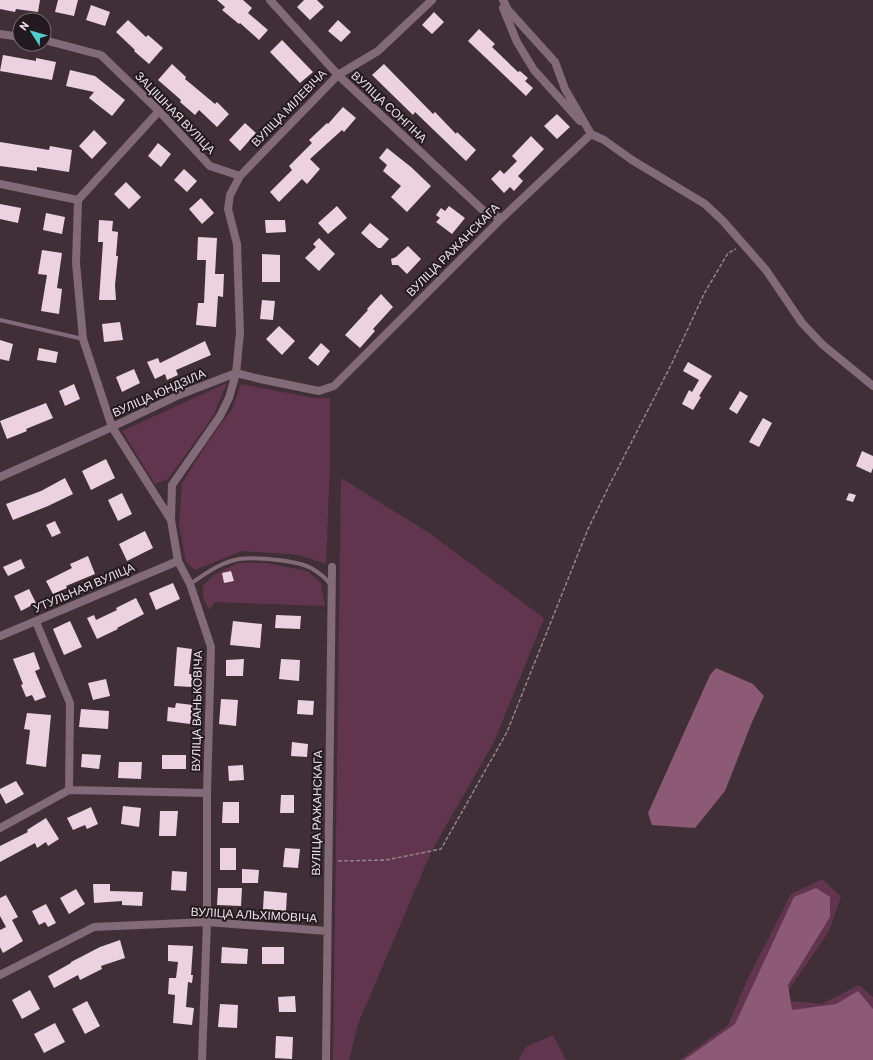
<svg xmlns="http://www.w3.org/2000/svg" width="873" height="1060" font-family="Barlow,sans-serif">
  <style>
    .green { fill: #62354e; fill-rule: evenodd }
    .forest { fill: #8c5a74 }
    .building { fill: #ebd2de }
    .lines { fill: none; stroke-linecap: round; stroke-linejoin: round }
    .path { stroke: #93848b; stroke-width: 1.5; stroke-dasharray: 4 2; stroke-linecap: butt }
    .service { stroke: #826b76; stroke-width: 4 }
    .minor { stroke: #826b76; stroke-width: 8 }
    .labels { text-anchor: middle; stroke-width: 4; stroke-linejoin: round; paint-order: stroke }
    .street-label { font-size: 12px; fill: #ece0e5; stroke: #221a1e }
  </style>
  <rect width="100%" height="100%" fill="#412f38"/>
  <path class="green" d="M227 383 213 416 168 479 155 484 122 431Z
    M241 384 314 398H330V463L326 564 299 555 242 551 195 570 186 562 179 526 182 483 208 442 232 409Z
    M341 478 429 533 544 618 494 742 432 850 358 1024 349 1060H333Z
    M238 563H266L307 571 321 583 325 606 215 602 209 610 203 597V586L214 575ZM231 571 234 581 224 583 222 573Z
    M822 879 841 897 829 931 782 1000 822 1004 859 985 873 997V1060H680L728 1025 747 980 791 894Z
    M553 1035 566 1060H518L526 1047Z"/>
  <path class="forest" d="M716 668 753 684 764 696 752 722 725 791 695 828 652 825 648 813 710 675Z
    M816 888 830 897V917L788 985 792 1010 836 1004 858 991 873 1009V1060H684L735 1024 794 897Z"/>
  <path class="building" d="M0 0H40L38 12 16 9 15 12 0 9Z
    M58 0H78L74 16 55 12Z
    M217 0H243L252 8 248 13 268 30 259 40 240 23 239 24 222 10 225 7Z
    M304 0H317L324 7 310 20 297 7Z
    M91 5 110 12 105 26 86 20Z
    M434 12 444 22 432 34 422 25Z
    M128 20 146 37 148 35 163 48 149 64 134 51 135 50 116 32Z
    M338 20 351 32 341 42 328 31Z
    M479 29 495 44 492 47 518 72 520 71 528 78 525 81 533 88 526 96 468 41Z
    M282 40 313 72 300 83 270 52Z
    M3 55 36 61V58L56 62 52 80 0 71Z
    M172 64 186 77 185 79 215 104 217 102 229 114 217 127 199 110 195 115 180 102 181 100 158 80Z
    M384 64 433 114 435 112 456 134 457 132 476 150 466 161 415 112 413 115 372 75Z
    M70 70 95 76 125 100 112 116 89 98 94 92 66 86Z
    M343 107 356 118 344 132 342 130 310 159 320 169 307 184 302 179 279 202 270 192 292 170 289 166 312 143 309 140 327 123 328 124Z
    M557 114 570 127 557 139 544 126Z
    M245 123 256 133 240 151 229 140Z
    M94 130 107 143 92 159 79 146Z
    M531 136 544 149 518 176 523 181 514 191 510 187 504 193 491 179 500 170 504 174 517 161 512 156Z
    M0 142 49 150 50 146 72 150 69 172 37 167V171L0 166Z
    M158 143 171 154 161 167 148 156Z
    M387 148 411 167 431 186 407 212 391 197 401 186 383 171 387 165 379 158Z
    M184 169 197 181 187 192 174 180Z
    M126 182 141 197 129 209 114 194Z
    M201 198 214 213 202 224 189 209Z
    M0 204 21 208 18 223 0 219Z
    M337 206 347 218 328 234 318 223Z
    M449 206 465 218 452 234 436 222 440 218 436 215 441 208 445 211Z
    M46 213 65 217 62 234 43 230Z
    M99 220 113 221 112 231 118 232 116 256H118L115 285 116 300H99L103 242H98Z
    M265 220H285L286 232 266 233Z
    M370 223 389 239 381 248H378L361 233Z
    M198 237 217 238 215 274H224L223 297 218 296 216 327 196 325 198 303H204L206 260H197Z
    M319 238 335 254 319 271 305 258 316 247 313 244Z
    M408 246 421 259 407 274 398 265H392L391 259 396 257Z
    M42 250 62 253 57 288 62 289 59 314 41 311 47 275 38 274Z
    M262 254 280 255V282H262Z
    M381 294 393 307 373 329 375 331 360 348 345 335 368 310 367 309Z
    M262 300 275 301 273 320 260 319Z
    M120 322 123 340 104 342 102 324Z
    M279 326 295 341 282 355 266 339Z
    M0 340 13 344 9 361 0 359Z
    M205 341 211 355 176 370 178 375 167 380 165 374 155 379 147 362 158 358 160 363Z
    M321 343 330 351 318 366 308 358Z
    M39 348 58 352 56 363 37 360Z
    M688 362 712 376 699 396 701 397 693 410 682 404 689 390 692 392 699 380 683 371Z
    M134 369 140 383 122 392 116 377Z
    M74 384 80 399 65 406 59 391Z
    M740 391 748 396 737 414 729 409Z
    M46 403 53 418 26 429 27 431 7 439 0 421Z
    M763 418 772 423 759 447 749 442Z
    M862 451 873 456V468L871 473 856 466Z
    M106 459 115 478 91 490 82 471Z
    M65 478 73 494 48 506 13 520 6 504 41 491Z
    M122 493 132 514 118 521 108 500Z
    M849 493 856 495 853 502 846 500Z
    M55 521 61 533 52 537 46 525Z
    M145 531 153 548 127 561 119 544Z
    M88 556 95 574 66 586 67 588 53 594 46 581 72 568 70 564Z
    M21 559 25 568 8 576 3 567Z
    M231 571 234 581 224 583 222 573Z
    M173 583 180 599 156 610 149 593Z
    M29 589 36 603 21 611 14 596Z
    M136 598 144 614 117 628 118 629 97 639 87 618 94 615 96 620 117 610 116 608Z
    M276 615 301 616 300 629 275 628Z
    M70 621 82 647 64 655 53 629Z
    M233 621 262 624 260 648 230 645Z
    M177 647 192 649 189 674H193L192 687 174 686Z
    M34 652 40 669 35 671 46 697 35 701 32 695 26 697 21 685 23 684 13 659Z
    M244 659 243 676H226V660Z
    M281 659 300 660 299 681 279 679Z
    M106 679 110 696 93 700 88 683Z
    M221 699 238 700 236 726 219 724Z
    M298 700 314 701 313 715 297 714Z
    M176 703 193 705 190 724 167 721 168 707 175 708Z
    M81 709 109 711 108 729 79 727Z
    M27 713 51 715 46 767 26 764 30 730 24 729Z
    M292 742 308 744 307 757 291 756Z
    M82 754 101 755 99 769 81 767Z
    M162 755H186V769H162Z
    M119 762H142L141 779 118 778Z
    M243 765 244 780 229 781 228 766Z
    M16 781 24 794 6 804 0 793V789Z
    M281 795H294V813H280Z
    M223 802H239V823H222Z
    M123 806 141 808 139 827 121 824Z
    M91 807 98 824 87 829 85 825 73 830 67 818Z
    M160 811H178L176 836H159Z
    M46 818 59 839 48 846 46 842 37 848 35 843 0 862V846L28 832 27 830Z
    M220 848H236V870H220Z
    M285 848 300 849 298 868 283 867Z
    M242 869 259 870 258 883H242Z
    M172 871 187 872 186 891 171 890Z
    M93 884H110V891L143 892 142 906 122 905V901L94 903Z
    M218 888H242L241 906 217 905Z
    M76 889 85 904 69 914 60 898Z
    M264 891 287 893 286 911 263 909Z
    M6 895 18 917 12 920 23 941 3 953 0 947V930L6 927 0 916V898Z
    M46 904 56 923 48 927 45 922 39 925 32 911Z
    M120 940 125 958 101 966 102 969 80 980 78 975 54 988 48 976 71 963V962L100 947Z
    M168 945 193 946 191 975H193L192 983 188 982 186 1007 194 1008 192 1025 173 1023 175 995 168 994 169 978H176L178 962 168 961Z
    M222 947 248 949 247 964 221 963Z
    M262 947H284V964H262Z
    M30 990 40 1009 22 1019 12 1000Z
    M295 996 296 1012H279L278 997Z
    M87 1001 100 1026 85 1034 72 1009Z
    M220 1004 238 1005 237 1028 218 1027Z
    M55 1023 65 1042 44 1053 34 1034Z
    M276 1036 293 1037 292 1059 275 1058Z"/>
  <g class="lines">
    <path class="path" d="M338 861 386 860 441 849 507 732 588 529 610 484 672 363 704 294 728 253 736 249"/>
    <path class="service" d="M0 320 83 339
      M190 584C205 574 221 562 239 559 256 557 296 560 311 568 318 572 325 577 330 584"/>
    <path class="minor" d="M270 0 338 75 486 213 502 218
      M503 0 508 10 555 62 565 89 591 134 604 140 632 160 705 204 723 221 766 270 802 323 823 345 873 386
      M503 8 517 42 534 70 580 121
      M0 34 20 37
      M44 40 101 55 159 111 210 166 240 176
      M159 111 78 200 76 263 83 339 112 427 171 520 178 561 190 584 211 647 207 793V922L202 1060
      M0 184 78 200
      M0 477 112 427 179 395 236 373 260 379 319 391 334 386 502 218 591 134
      M171 519 172 485 220 416 229 398 236 373 240 333 237 244 228 209 230 195 240 176 338 75 378 51 432 0
      M36 622 70 703 69 790
      M0 636 178 561
      M0 828 69 790 207 793
      M0 975 94 927 207 922 327 931
      M326 1060 332 567"/>
  </g>
  <g class="labels">
    <g class="street-label">
      <text transform="translate(389 107) rotate(43)" y="4">ВУЛІЦА СОНГІНА</text>
      <text transform="translate(289 108) rotate(-46)" y="4">ВУЛІЦА МІЛЕВІЧА</text>
      <text transform="translate(175 113) rotate(46)" y="4">ЗАЦІШНАЯ ВУЛІЦА</text>
      <text transform="translate(453 250) rotate(-45)" y="4">ВУЛІЦА РАЖАНСКАГА</text>
      <text transform="translate(159 393) rotate(-24)" y="4">ВУЛІЦА ЮНДЗІЛА</text>
      <text transform="translate(84 588) rotate(-23)" y="4">УТУЛЬНАЯ ВУЛІЦА</text>
      <text transform="translate(197 711) rotate(-89)" y="4">ВУЛІЦА ВАНЬКОВІЧА</text>
      <text transform="translate(317 813) rotate(-89)" y="4">ВУЛІЦА РАЖАНСКАГА</text>
      <text transform="translate(254 915) rotate(3)" y="4">ВУЛІЦА АЛЬХІМОВІЧА</text>
    </g>
  </g>
  <g transform="translate(32 32) rotate(307)"><circle r="19" fill="#221a1e" stroke="#73696e"/>
  <path d="M0-3L7 15L0 10L-7 15Z" fill="#52cdcf"/>
  <text y="-6" font-size="11" font-weight="bold" text-anchor="middle" fill="#ece0e5">N</text>
  </g>
</svg>
